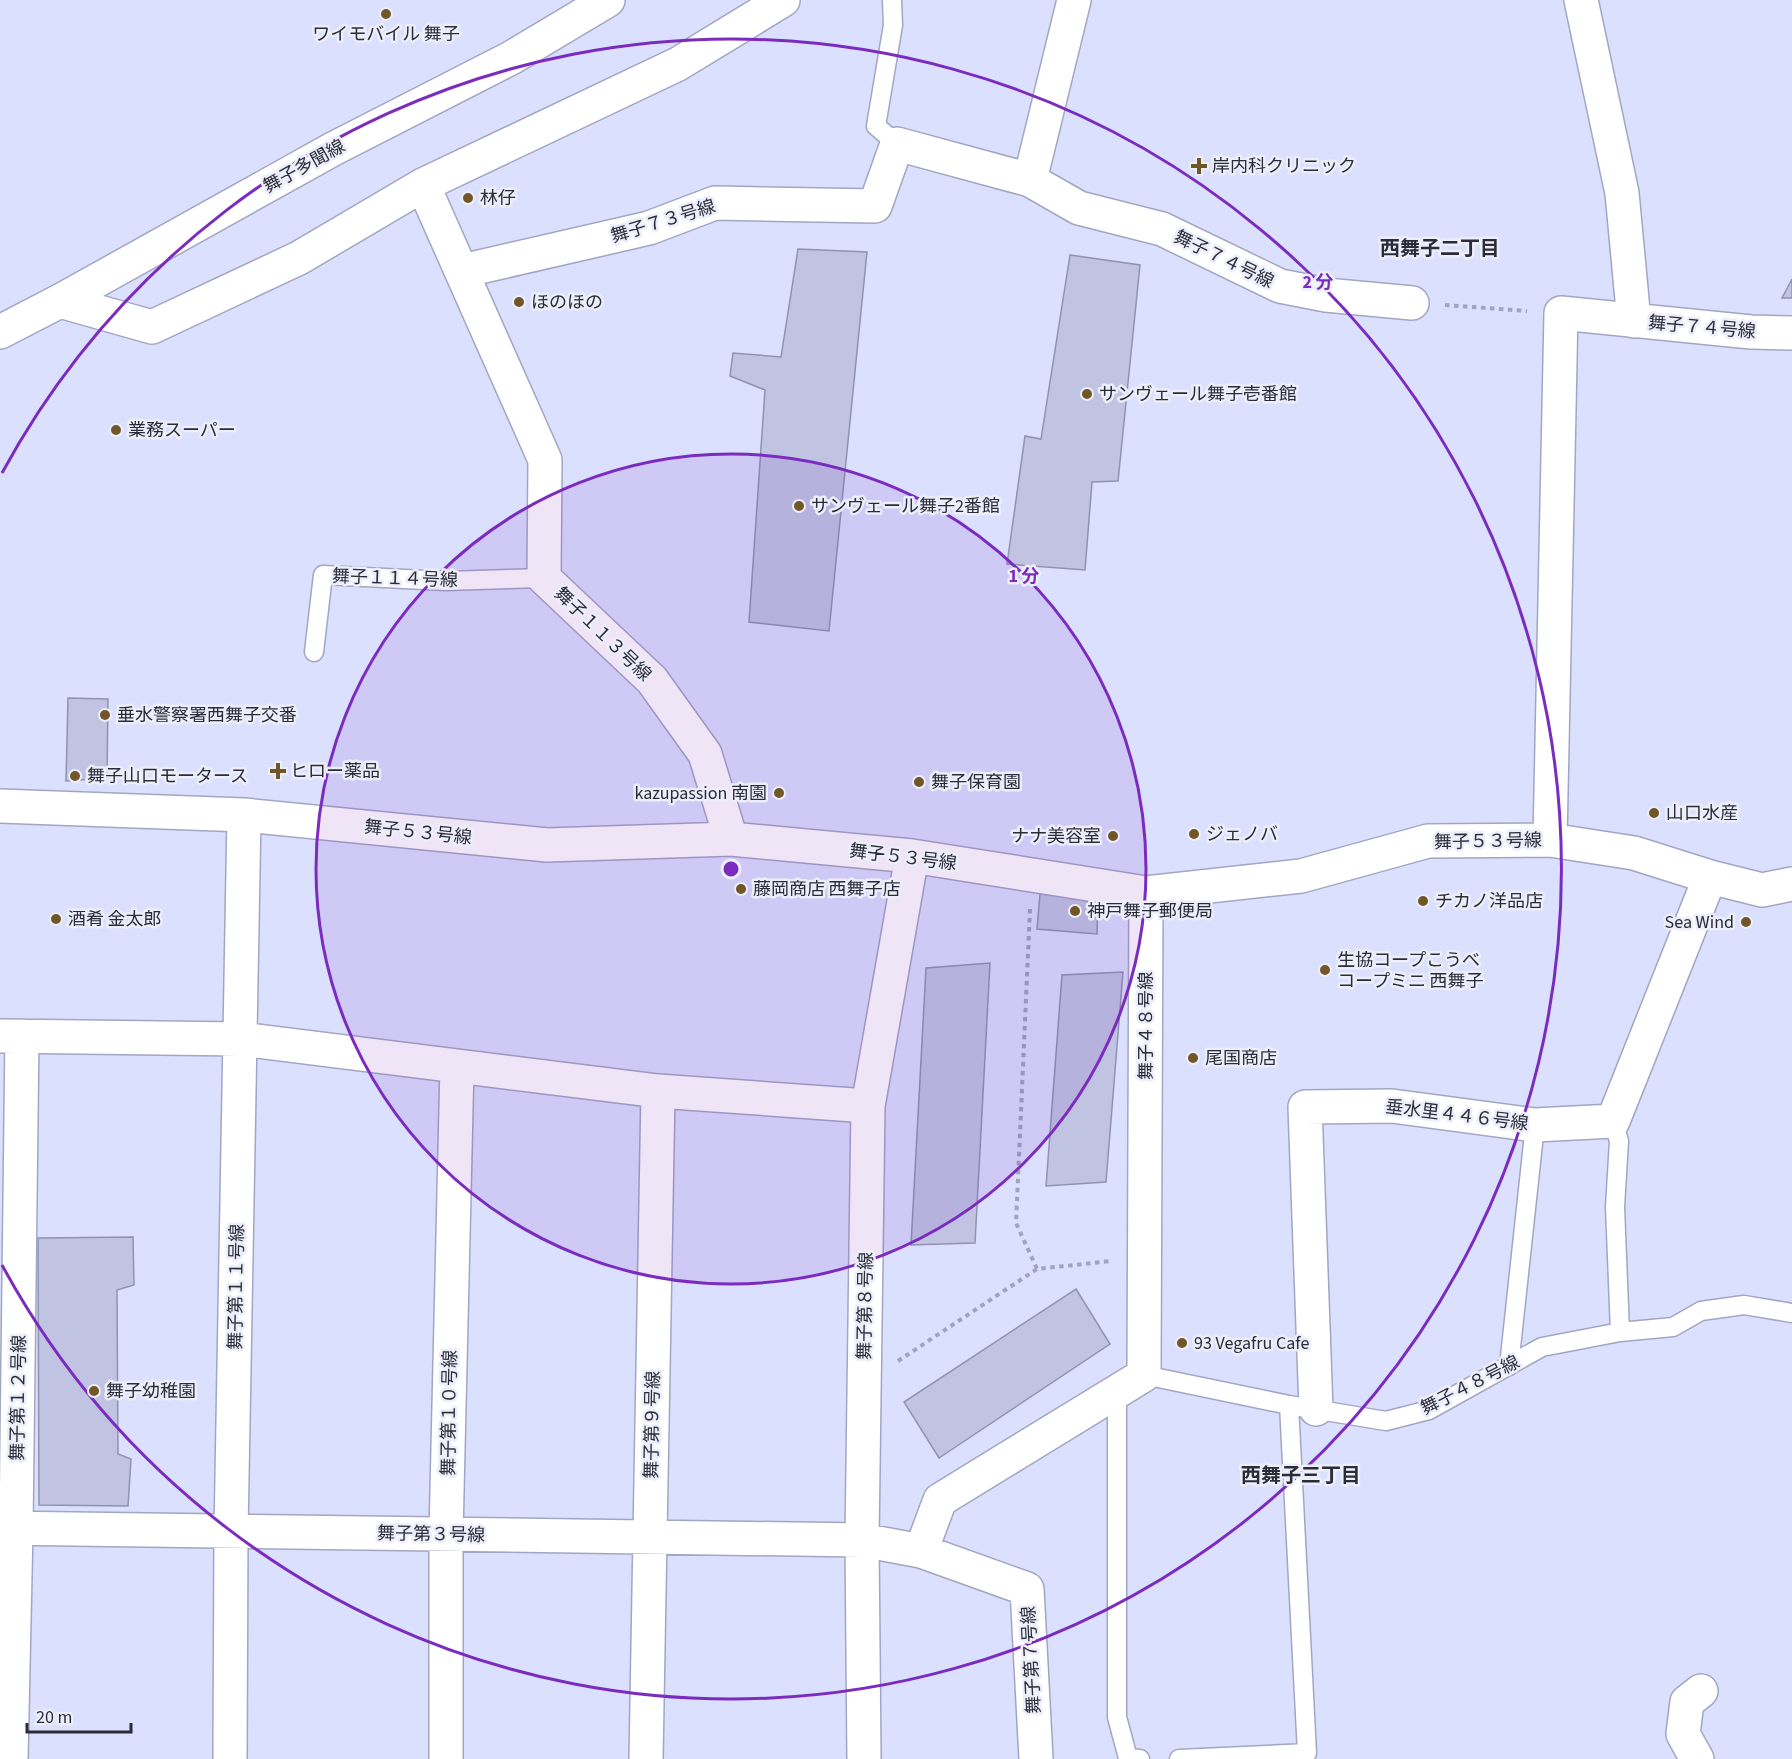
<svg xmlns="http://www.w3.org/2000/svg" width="1792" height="1759" font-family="'Source Sans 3','Noto Sans JP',sans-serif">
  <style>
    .building { fill: #c0c4e2; stroke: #8f93af; stroke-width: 1.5 }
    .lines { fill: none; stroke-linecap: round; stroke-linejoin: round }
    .service-casing { stroke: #a2a6c2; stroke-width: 21 }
    .minor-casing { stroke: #a2a6c2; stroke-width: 36 }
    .tertiary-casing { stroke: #a2a6c2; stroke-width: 36 }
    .path { stroke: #a0a4bc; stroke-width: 4; stroke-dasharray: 4.5 4.5; stroke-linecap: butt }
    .service { stroke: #fff; stroke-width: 18 }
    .minor { stroke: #fff; stroke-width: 33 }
    .tertiary { stroke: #fff; stroke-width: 33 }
    .ring { fill: none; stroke: #7b2cbf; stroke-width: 3 }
    .poi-dot { fill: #715628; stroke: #eceefa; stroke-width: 2 }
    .labels { text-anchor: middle; stroke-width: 5; stroke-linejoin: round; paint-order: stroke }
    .poi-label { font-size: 18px; fill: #2b2c38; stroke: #eceefa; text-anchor: start }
    .street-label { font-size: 18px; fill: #2b2c38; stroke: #eceefa }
    .neighbourhood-label { font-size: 20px; font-weight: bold; fill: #2b2c38; stroke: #eceefa }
    .centre { fill: #7b2cbf; stroke: #eceefa; stroke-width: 3 }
    .ring-label { font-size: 18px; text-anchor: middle; font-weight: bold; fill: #7b2cbf; stroke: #eceefa; stroke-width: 5; stroke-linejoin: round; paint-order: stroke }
  </style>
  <rect width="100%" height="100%" fill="#dbe0fe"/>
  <path class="building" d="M798 249 867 252 829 631 749 622 765 390 730 376 733 353 781 357Z
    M1070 255 1140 265 1118 481 1092 482 1085 570 1007 564 1025 436 1041 439Z
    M1792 279V298H1782Z
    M68 698 108 699 107 778 66 781Z
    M1040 894 1098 898 1097 934 1037 929Z
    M990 963 975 1243 911 1245 926 968Z
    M1123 972 1106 1182 1046 1186 1062 975Z
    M133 1237 134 1285 117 1290 118 1454 131 1459 128 1506 39 1505 38 1238Z
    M1076 1289 1110 1344 939 1458 904 1402Z"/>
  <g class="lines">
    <g class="service-casing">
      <path id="service" d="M892 0 893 25 876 126 897 144
        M314 652 323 575 446 581 544 578
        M1613 1121 1619 1141 1615 1207 1620 1332
        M1509 1366 1535 1125
        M1144 1375 1289 1405 1386 1421 1429 1410 1542 1347 1620 1332 1673 1327 1701 1311 1744 1305 1792 1313
        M1117 1391V1717L1128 1758 1140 1759
        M1179 1759 1307 1753 1289 1405"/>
    </g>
    <g class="minor-casing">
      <path id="minor" d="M1581 0 1622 193 1634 321
        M1030 180 1074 0
        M423 185 545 460 544 578 652 680 705 754 731 839
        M462 271 649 228 715 203 875 206 897 144 1030 180 1079 208 1162 229 1280 286 1326 295 1412 303
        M60 301 152 327 299 258 423 185 678 64 783 0
        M0 806 244 815 547 845 731 839 912 856 1146 893 1301 876 1428 841 1550 840 1634 853 1710 877 1762 890 1792 884
        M1550 840 1561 313 1751 332 1792 333
        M0 1036 241 1039 658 1091 868 1106
        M1316 1409 1305 1107 1392 1106 1535 1125 1613 1121 1710 877
        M0 1528 862 1540 921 1551 1027 1589 1036 1759
        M921 1551 940 1500 1144 1375 1146 893
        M11 1759 16 1529 22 1036
        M230 1759 231 1532 244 815
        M446 1759V1534L457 1066
        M646 1759 658 1091
        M864 1759 862 1540 868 1106 912 856
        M1697 1759 1683 1734 1687 1702 1701 1691"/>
    </g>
    <g class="tertiary-casing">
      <path id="tertiary" d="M0 332 60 301 333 149 511 58 608 0"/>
    </g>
    <path class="path" d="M1445 305 1527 311
      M1030 909 1016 1223 1037 1269
      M898 1361 1037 1269 1111 1261"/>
    <use href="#service" class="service"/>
    <use href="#minor" class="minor"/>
    <use href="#tertiary" class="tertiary"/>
  </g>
  <circle cx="731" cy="869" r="415" fill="#7b2cbf" fill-opacity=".12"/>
  <g class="ring">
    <circle cx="731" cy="869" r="415"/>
    <path d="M2 473A830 830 0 1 1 2 1265"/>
  </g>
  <g class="poi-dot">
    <circle cx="386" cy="14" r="6"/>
    <path d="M1196 157h6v6h6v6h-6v6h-6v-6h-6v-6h6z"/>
    <circle cx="468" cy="198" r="6"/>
    <circle cx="519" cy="302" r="6"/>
    <circle cx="1087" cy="394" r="6"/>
    <circle cx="116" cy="430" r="6"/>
    <circle cx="799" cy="506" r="6"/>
    <circle cx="105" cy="715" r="6"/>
    <path d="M275 762h6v6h6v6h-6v6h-6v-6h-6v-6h6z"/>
    <circle cx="75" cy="776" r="6"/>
    <circle cx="919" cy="782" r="6"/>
    <circle cx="779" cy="793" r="6"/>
    <circle cx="1654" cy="813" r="6"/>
    <circle cx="1194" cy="834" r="6"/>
    <circle cx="1113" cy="836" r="6"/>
    <circle cx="741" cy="889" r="6"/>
    <circle cx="1423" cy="901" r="6"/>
    <circle cx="1075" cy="911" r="6"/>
    <circle cx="56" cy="919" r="6"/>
    <circle cx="1746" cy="922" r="6"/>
    <circle cx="1325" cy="970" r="6"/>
    <circle cx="1193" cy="1058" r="6"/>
    <circle cx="1182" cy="1343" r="6"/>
    <circle cx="94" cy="1391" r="6"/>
  </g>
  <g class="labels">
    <g class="poi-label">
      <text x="386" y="40" text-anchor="middle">ワイモバイル 舞子</text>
      <text x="1212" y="172">岸内科クリニック</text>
      <text x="480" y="204">林仔</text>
      <text x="531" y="308">ほのほの</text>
      <text x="1099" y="400">サンヴェール舞子壱番館</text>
      <text x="128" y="436">業務スーパー</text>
      <text x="811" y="512">サンヴェール舞子2番館</text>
      <text x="117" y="721">垂水警察署西舞子交番</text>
      <text x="290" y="777">ヒロー薬品</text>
      <text x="87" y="782">舞子山口モータース</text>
      <text x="931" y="788">舞子保育園</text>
      <text x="767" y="799" text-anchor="end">kazupassion 南園</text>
      <text x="1666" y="819">山口水産</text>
      <text x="1206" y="840">ジェノバ</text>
      <text x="1101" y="842" text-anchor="end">ナナ美容室</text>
      <text x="753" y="895">藤岡商店 西舞子店</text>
      <text x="1435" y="907">チカノ洋品店</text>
      <text x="1087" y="917">神戸舞子郵便局</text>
      <text x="68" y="925">酒肴 金太郎</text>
      <text x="1734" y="928" text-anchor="end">Sea Wind</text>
      <text x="1337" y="966">生協コープこうべ<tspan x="1337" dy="21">コープミニ 西舞子</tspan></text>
      <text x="1205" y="1064">尾国商店</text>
      <text x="1194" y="1349">93 Vegafru Cafe</text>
      <text x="106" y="1397">舞子幼稚園</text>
    </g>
    <g class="street-label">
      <text transform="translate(304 166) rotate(-29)" y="6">舞子多聞線</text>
      <text transform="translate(663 221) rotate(-17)" y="6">舞子７３号線</text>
      <text transform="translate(1224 259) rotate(26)" y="6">舞子７４号線</text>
      <text transform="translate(1702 327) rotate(5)" y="6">舞子７４号線</text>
      <text transform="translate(395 578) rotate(2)" y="6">舞子１１４号線</text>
      <text transform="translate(603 634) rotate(44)" y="6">舞子１１３号線</text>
      <text transform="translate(418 832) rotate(6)" y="6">舞子５３号線</text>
      <text transform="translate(1488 841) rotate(-1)" y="6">舞子５３号線</text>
      <text transform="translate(903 857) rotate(7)" y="6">舞子５３号線</text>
      <text transform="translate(1146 1026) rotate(-90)" y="6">舞子４８号線</text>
      <text transform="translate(1457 1115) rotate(7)" y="6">垂水里４４６号線</text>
      <text transform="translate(236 1287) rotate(-89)" y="6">舞子第１１号線</text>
      <text transform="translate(865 1306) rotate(-89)" y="6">舞子第８号線</text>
      <text transform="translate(1470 1385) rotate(-27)" y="6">舞子４８号線</text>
      <text transform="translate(18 1398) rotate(-89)" y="6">舞子第１２号線</text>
      <text transform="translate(449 1413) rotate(-89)" y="6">舞子第１０号線</text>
      <text transform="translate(652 1425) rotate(-89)" y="6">舞子第９号線</text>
      <text transform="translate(431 1534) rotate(1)" y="6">舞子第３号線</text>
      <text transform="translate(1031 1660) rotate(-93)" y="6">舞子第７号線</text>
    </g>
    <g class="neighbourhood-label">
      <text x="1440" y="255">西舞子二丁目</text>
      <text x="1301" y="1482">西舞子三丁目</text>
    </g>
  </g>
  <circle cx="731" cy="869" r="9" class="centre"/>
  <g class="ring-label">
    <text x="1318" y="288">2 分</text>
    <text x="1024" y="582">1 分</text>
  </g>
  <path d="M27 1723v9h104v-9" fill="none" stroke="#2b2c38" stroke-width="3"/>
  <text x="36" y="1723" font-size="18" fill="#2b2c38" stroke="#eceefa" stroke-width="4.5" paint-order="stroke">20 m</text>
</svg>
